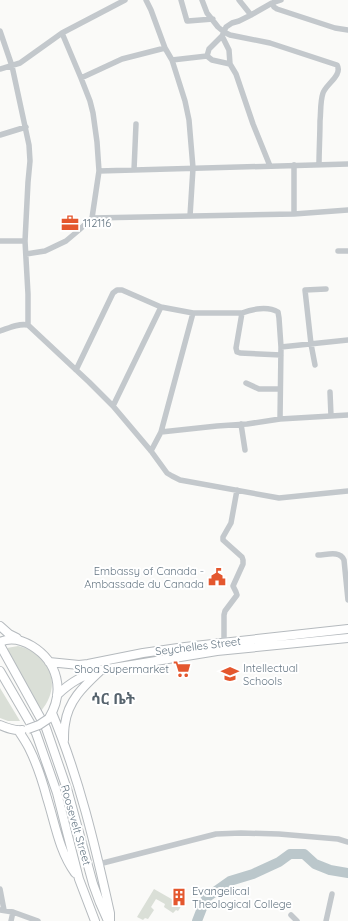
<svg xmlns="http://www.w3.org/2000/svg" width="348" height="921" font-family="Quicksand,'Noto Sans Ethiopic',sans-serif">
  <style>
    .green { fill: #dadfd7 }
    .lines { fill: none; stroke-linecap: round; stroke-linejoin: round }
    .river { stroke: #bbc7cb; stroke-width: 10 }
    .primary-casing { stroke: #b5babe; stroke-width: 10 }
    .street { stroke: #c3c8cc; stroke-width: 5.5 }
    .primary { stroke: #fff; stroke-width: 8 }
    .primary-bridge-casing { stroke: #b5babe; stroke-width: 10; stroke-linecap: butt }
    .primary-bridge { stroke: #fff; stroke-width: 8 }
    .labels { text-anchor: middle; stroke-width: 4; stroke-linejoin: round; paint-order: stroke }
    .poi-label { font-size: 11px; fill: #657683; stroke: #fff; text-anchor: start }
    .street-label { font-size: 11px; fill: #657683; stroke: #fff }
    .district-label { font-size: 15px; font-weight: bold; fill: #57646e; stroke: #fff }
  </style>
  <rect width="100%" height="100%" fill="#fafaf8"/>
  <path class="green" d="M18 646C50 653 63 685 41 711L7 648Z
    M0 688 20 721H8L0 718Z
    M154 889 182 905 178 911 176 910 173 913 164 907 165 904 156 899 151 907 154 910 148 919 145 918 143 920 137 917Z"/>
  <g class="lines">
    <path class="river" d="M197 921 206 898 230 881 253 874 279 862 290 854H304L315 864 330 870 348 873"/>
    <g class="primary-casing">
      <path id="primary" d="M0 626 9 634 17 638
        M0 642C11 637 22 640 32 646 58 662 65 691 49 718
        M0 645 46 728 68 792 93 884 100 903 108 921
        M49 662 79 665 88 664 143 653 185 647 348 629
        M0 671 36 733 57 793 79 879 95 921
        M57 695C72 681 82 676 101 670L217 651 348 638
        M52 713C79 777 95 845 110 913V921
        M0 725C7 728 14 731 22 730
        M18 730C22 736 26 742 29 748 36 762 43 783 47 798 55 823 59 851 75 873
        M64 740C64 735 64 729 65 724 68 701 83 687 99 672"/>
    </g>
    <path class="street" d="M146 0 151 10 165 48 172 60 185 101 189 120 193 168 190 216
      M181 0 187 21H188L213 19
      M202 0 207 13 218 27 224 32 230 35 270 43 337 65C343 75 326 84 323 93 320 102 321 112 320 121 320 136 319 150 319 165
      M239 0 251 15 272 3 281 0
      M272 3 274 7 277 9 335 28 348 30
      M0 31 12 66 29 145 30 161 28 182 25 241 28 294V325
      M62 33 81 78 122 59 165 48
      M222 36 229 50 230 64 236 74 253 124 270 166
      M207 56 209 49 222 36 226 27 232 23 239 21 251 15
      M172 60 207 56 212 60 230 64
      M0 69 20 63 62 33 125 0
      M0 135 26 127
      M134 170 136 124
      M99 171 348 164
      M294 214V165
      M92 218 294 214 348 210
      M0 241H25
      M338 251H348
      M26 254 45 251 66 241 79 230 92 218 99 171 97 142 93 113 90 101 81 78
      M242 313 236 348 237 352 240 353 281 355
      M0 331C9 328 18 323 28 325L89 382 113 406 151 451 167 473 172 476 180 480 279 498 348 491
      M281 347 348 340
      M315 365 311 344 305 290 326 289
      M76 370 113 293 117 290H122L161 307 193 313H242C252 309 268 306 278 312L279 318 281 347 280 419
      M246 383 259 389H280
      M330 392 331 416
      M113 406 161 307
      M241 424 245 450
      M161 432 193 313
      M151 451 161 432 217 426 247 424 280 419 348 415
      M318 555C326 555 340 550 344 560L348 600
      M224 643V615L225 611 237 595 236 592 233 586 243 564V560L242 557 223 540V537L231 523 237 490
      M99 864 216 834 241 833 279 834 338 839 348 842
      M0 889 4 910
      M0 910 13 912 38 921
      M291 915 297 921
      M11 921 13 912
      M326 921 332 894"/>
    <use href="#primary" class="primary"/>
    <g class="primary-bridge-casing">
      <path id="primary-bridge" d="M28 729 39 725 48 719"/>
    </g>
    <use href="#primary-bridge" class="primary-bridge"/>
  </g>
  <defs>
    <g id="office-bare" transform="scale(1.38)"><path d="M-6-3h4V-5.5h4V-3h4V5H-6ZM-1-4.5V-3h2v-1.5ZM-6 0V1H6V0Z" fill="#e4572e" stroke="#fff" stroke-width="2.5" paint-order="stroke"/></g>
    <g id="civic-bare" transform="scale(1.38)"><path d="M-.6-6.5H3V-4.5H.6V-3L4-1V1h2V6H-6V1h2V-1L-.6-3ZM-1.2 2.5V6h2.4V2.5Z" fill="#e4572e" stroke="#fff" stroke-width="2.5" paint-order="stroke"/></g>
    <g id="supermarket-bare" transform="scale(1.38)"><path d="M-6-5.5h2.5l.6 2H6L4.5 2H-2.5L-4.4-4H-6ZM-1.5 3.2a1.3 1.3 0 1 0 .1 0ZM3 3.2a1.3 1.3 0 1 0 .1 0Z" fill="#e4572e" stroke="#fff" stroke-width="2.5" paint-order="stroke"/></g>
    <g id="school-bare" transform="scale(1.38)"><path d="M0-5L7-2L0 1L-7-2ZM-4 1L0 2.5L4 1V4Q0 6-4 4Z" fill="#e4572e" stroke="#fff" stroke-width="2.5" paint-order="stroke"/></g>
    <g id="building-bare" transform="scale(1.38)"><path d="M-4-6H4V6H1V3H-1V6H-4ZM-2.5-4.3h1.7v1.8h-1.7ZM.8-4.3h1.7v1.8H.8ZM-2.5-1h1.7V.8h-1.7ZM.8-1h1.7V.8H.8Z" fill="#e4572e" stroke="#fff" stroke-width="2.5" paint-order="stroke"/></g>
  </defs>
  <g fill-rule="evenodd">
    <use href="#office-bare" x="70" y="223"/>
    <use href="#civic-bare" x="217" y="577"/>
    <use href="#supermarket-bare" x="182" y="669"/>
    <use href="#school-bare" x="230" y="674"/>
    <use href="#building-bare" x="179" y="897"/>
  </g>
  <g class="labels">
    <g class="poi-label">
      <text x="83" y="227">112116</text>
      <text x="204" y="575" text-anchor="end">Embassy of Canada -<tspan x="204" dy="13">Ambassade du Canada</tspan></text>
      <text x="243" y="672">Intellectual<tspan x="243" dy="13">Schools</tspan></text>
      <text x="169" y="673" text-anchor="end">Shoa Supermarket</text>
      <text x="192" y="895">Evangelical<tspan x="192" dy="13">Theological College</tspan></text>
    </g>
    <g class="street-label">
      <text transform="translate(198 646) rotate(-7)" y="4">Seychelles Street</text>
      <text transform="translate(76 825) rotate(74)" y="4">Roosevelt Street</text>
    </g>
    <g class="district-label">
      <text x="113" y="704">ሳር ቤት</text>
    </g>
  </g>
</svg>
